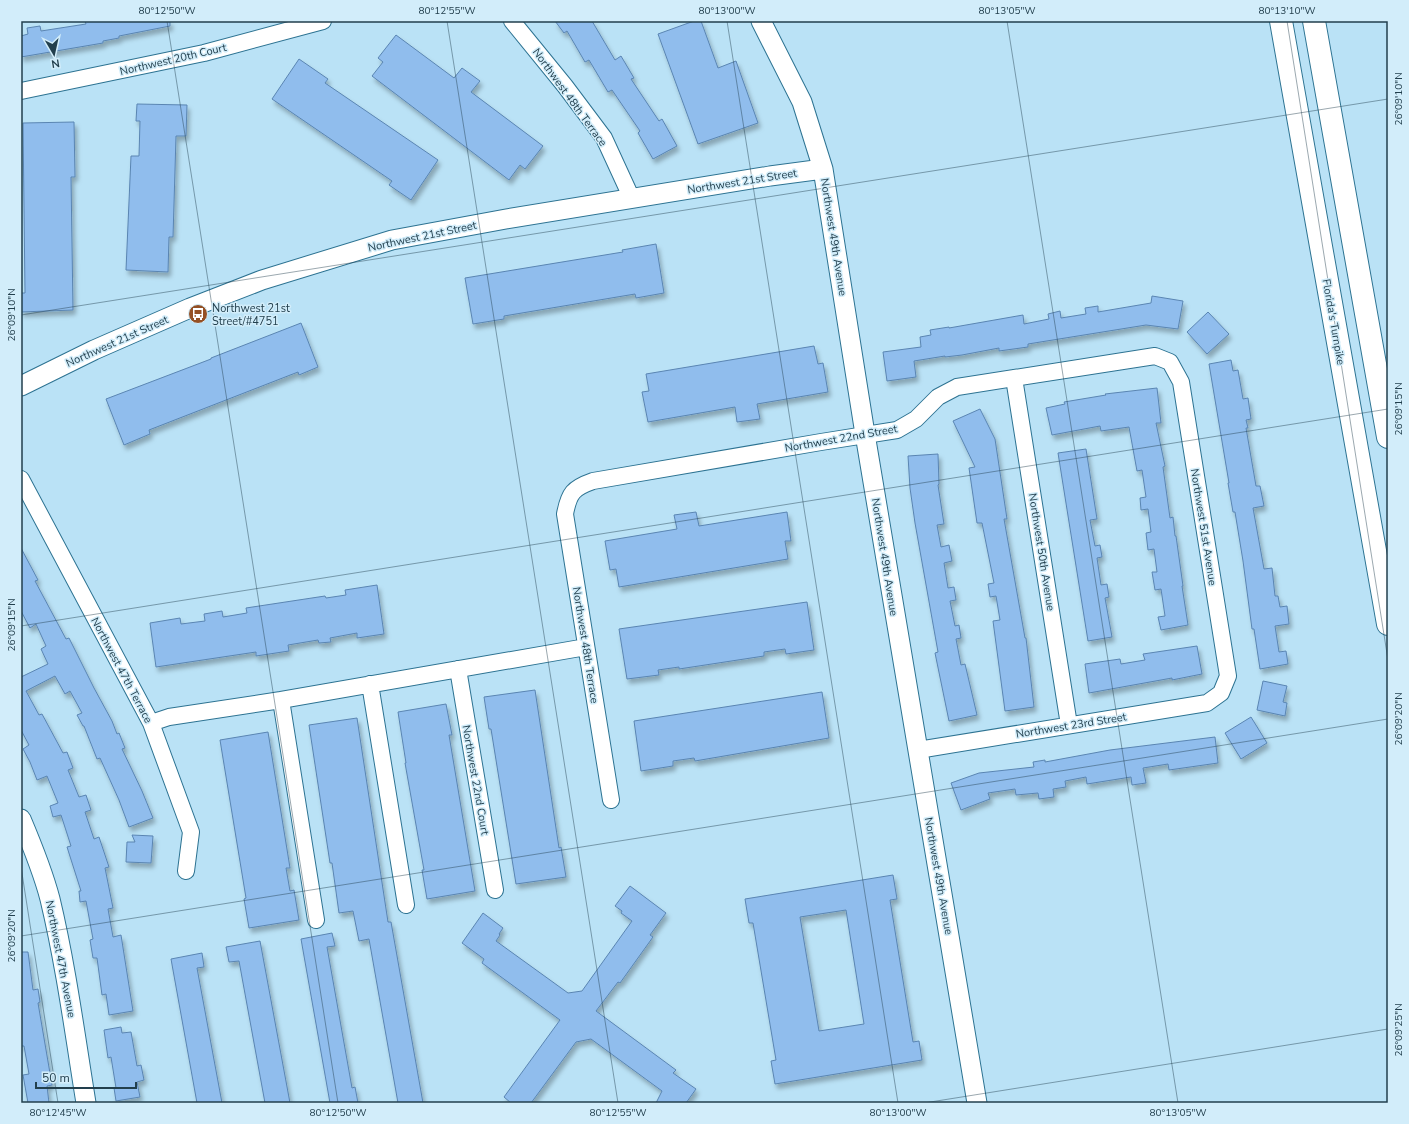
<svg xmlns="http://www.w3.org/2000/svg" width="1409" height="1124" font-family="'Nunito Sans',sans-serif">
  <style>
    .building { fill: #90bded; stroke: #5a85b2; fill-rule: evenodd; filter: url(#shadow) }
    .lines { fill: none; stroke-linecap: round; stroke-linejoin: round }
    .minor-casing { stroke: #2d7392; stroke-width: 18 }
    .tertiary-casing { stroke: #2d7392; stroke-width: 21 }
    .motorway-casing { stroke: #2d7392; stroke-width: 24 }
    .minor { stroke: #fff; stroke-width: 16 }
    .tertiary { stroke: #fff; stroke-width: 19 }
    .motorway { stroke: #fff; stroke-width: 22 }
    .ticks { fill: none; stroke: #223f4d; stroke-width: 1; stroke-opacity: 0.45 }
    .labels { text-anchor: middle; stroke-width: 3; stroke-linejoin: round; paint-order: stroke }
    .street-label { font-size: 11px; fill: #223f4d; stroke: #d2edfa }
    .poi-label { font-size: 11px; fill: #223f4d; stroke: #d2edfa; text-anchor: start }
    .neatline { fill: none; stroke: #223f4d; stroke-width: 1.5 }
    .ticks-label { font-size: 10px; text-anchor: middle; fill: #223f4d }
  </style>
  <defs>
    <filter id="shadow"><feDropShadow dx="2.5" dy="4.5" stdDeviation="2" flood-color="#0004"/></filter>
  </defs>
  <rect width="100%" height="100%" fill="#bae2f6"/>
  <path class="building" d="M85 21H170V26L119 36V38L103 41V43L21 57V36L28 34 27 28 40 26 41 31 86 24Z
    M555 21H592L615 60 621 56 634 78 631 79 659 121 662 119 677 146 653 159 638 133 640 131 612 90 608 92 589 60 585 62 567 31 564 33Z
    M694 21H701L718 68 736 61 758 123 698 144 658 34Z
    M396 35 454 78 462 68 480 81 471 92 543 146 525 169 520 165 509 180 372 76 383 62 378 58Z
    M299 59 328 79 325 83 438 160 411 200 389 185 392 181 272 99Z
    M137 104 187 105 186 136H176L173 237H169L168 272 126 270 131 156H139L140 121H136Z
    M74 122 75 177H71L73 310 21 312V293H25L23 123Z
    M656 244 664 293 636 298 635 294 504 316V319L473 324 465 278 623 252 622 250Z
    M1152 296 1183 301 1178 329 1146 325 1028 344V347L999 351V348L962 355 945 357V356L914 361 916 377 887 381 883 352 921 347 920 337 931 335 930 330 949 327V328L1023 315 1024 324 1049 319 1048 314 1060 311 1061 318 1086 314 1085 308 1098 306V312L1151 303Z
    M1208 312 1229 334 1207 354 1187 332Z
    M301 323 318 367 299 375 298 372 149 430 150 434 124 445 106 399 211 359V358Z
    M814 346 818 364 823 363 828 392 757 404 760 419 737 422 735 407 648 422 642 392 649 391 646 374Z
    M1231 360 1233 371 1238 370 1243 399 1248 398 1251 419 1246 420 1248 428H1246L1256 486H1260L1264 506 1253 508 1264 569 1272 568 1275 596H1278L1280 607 1287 606 1289 624 1275 626 1279 652 1286 651 1288 664 1260 669 1254 629H1252L1243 561 1235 512H1233L1228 483H1229L1209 364Z
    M1157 388 1161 423H1156L1165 466 1163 467 1170 518 1173 517 1175 536H1176L1183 586H1182L1188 625 1161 630 1158 617 1165 616 1161 589 1155 590 1152 572H1157L1154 549 1148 550 1146 533 1151 532 1148 509 1141 510 1140 498 1146 497 1142 470 1137 471 1129 427 1101 431 1100 426 1052 435 1046 408 1065 404 1064 402 1106 395 1105 394Z
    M980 409 995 439 1007 519H1004L1025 638H1026L1034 707 1005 711 993 621 1000 620 996 596 990 597 988 584 994 583 982 523H977L969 468 975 467 953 421Z
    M1086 449 1097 519 1090 520 1095 546 1100 545 1102 557 1097 558 1101 585 1107 584 1109 597 1105 598 1112 637 1088 641 1058 453Z
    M938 454 939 484 938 485 944 524 937 525 941 547 949 545 952 561 944 563 948 588 954 587 956 600 950 601 955 626 959 625 961 638 956 639 961 665 965 664 977 715 949 721 935 653 938 652 915 523 910 488 908 456Z
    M696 512 699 526 787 512 791 541H785L788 559 619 587 616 569 610 570 605 541 677 529 674 515Z
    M21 548 38 580 35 581 66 639 69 638 94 688 112 721 117 734 119 733 125 748 122 749 142 791 153 818 129 827 119 800 100 758 97 759 84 726H83L77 715 82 713 70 691 65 694 55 676 26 691 39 715 42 714 63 753 67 752 73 768 68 770 79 797 86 795 91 810 85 812 94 839 99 837 109 867 105 868 113 908 108 909 113 937 121 935 133 1011 109 1015 106 994 102 995 97 958H93L90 940 93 939 86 901 80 902 79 891H81L67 847 71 846 61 815 53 817 50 806 58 803 47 776 37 780 30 762 23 749 29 745 21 730V677L48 664 41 649 46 646 36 624 30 628 21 611Z
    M377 585 384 634 357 638V633L330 638 331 642 319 643 318 640 288 645 289 651 256 656V652L156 667 150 623 180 618 181 624 205 621 204 614 222 611 223 617 247 613 246 608 325 596 326 598 346 595 345 590Z
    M807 602 814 650 786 654 785 649 764 652V656L679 669V667L658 670 659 675 627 679 619 629Z
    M1197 646 1202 674 1172 680V678L1089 693 1085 664 1120 659 1121 664 1145 660 1143 654Z
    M1263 681 1287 686 1283 702 1287 703 1285 716 1257 710Z
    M535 690 559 848 561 847 566 877 516 884 491 729H489L484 697Z
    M822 692 829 738 695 761 694 758 673 761V766L641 771 634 721Z
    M446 704 452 735H449L475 891 427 899 422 870H424L405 763H406L398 712Z
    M1251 717 1267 743 1241 759 1225 733Z
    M357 718 388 922H391L423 1103H398L369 939 359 941 353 911 339 913 332 863H330L309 725Z
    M268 732 290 868H286L290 891 294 890 299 920 249 928 244 899 246 898 220 740Z
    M1215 737 1218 763 1169 770 1168 764 1143 768 1146 783 1132 785 1131 777 1087 784 1086 777 1065 781 1066 787 1053 789 1054 797 1039 799 1038 793 1016 795 1015 789 988 793 990 799 961 810 951 783 979 773 1034 767 1033 762 1045 760V762L1110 750Z
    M132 835 153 836 151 863 126 862 127 842H135Z
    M893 875 897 899 890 900 913 1042 919 1041 922 1060 775 1084 771 1061 776 1060 753 923H749L745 899ZM846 910 864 1024 819 1031 800 917Z
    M630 886 666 913 650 935 653 937 620 983 618 982 596 1011 676 1070 673 1073 696 1089 686 1103H656L662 1091 591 1039 576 1042 531 1103H511L504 1097 560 1020 482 963 484 959 462 943 483 913 503 928 499 934 500 935 496 941 568 993 582 991 632 921 621 913 622 911 615 906Z
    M332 933 335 946 327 947 352 1088 355 1087 358 1103H330L301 939Z
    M260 941 290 1103H265L239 961 229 962 226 947Z
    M21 952H28L33 990 38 989 40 1002 38 1003 52 1085 47 1086 49 1103H28L23 1075 29 1074 24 1046H21Z
    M202 953 204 967 197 968 222 1103H197L171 959Z
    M121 1027 122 1033 131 1032 137 1066 141 1065 144 1080 137 1082 140 1097 116 1101 114 1088H116L111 1057 108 1058 104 1030Z"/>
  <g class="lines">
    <g class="minor-casing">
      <path id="minor" d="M512 21 565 86 604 138 632 199
        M21 91 204 53 323 21
        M1014 378 1069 725
        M21 479 151 723 191 832 186 871
        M458 669 495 890
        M370 684 406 905
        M281 700 316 920
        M151 723 169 717 281 700 586 647
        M611 800 565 514C569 493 573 488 593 481L821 442 897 430 916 419 938 397 957 387 1155 356 1170 362 1181 382 1228 676 1221 693 1207 703 918 750"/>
    </g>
    <g class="tertiary-casing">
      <path id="tertiary" d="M761 21 802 102 823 169 865 434 977 1103
        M21 386 94 350 190 308 262 280 392 240 506 219 770 176 823 169
        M21 819C32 845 43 872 50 899 66 966 75 1035 86 1103"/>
    </g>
    <g class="motorway-casing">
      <path id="motorway" d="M1281 21 1388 624
        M1314 21 1388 437"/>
    </g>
    <use href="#minor" class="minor"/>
    <use href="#tertiary" class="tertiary"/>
    <use href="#motorway" class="motorway"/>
  </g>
  <path class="ticks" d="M167 21 338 1103M447 21 618 1103M727 21 898 1103M1007 21 1178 1103M1287 21 1388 660M21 315 1388 99M21 626 1388 409M21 867 58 1103M21 936 1388 719M924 1103 1388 1029"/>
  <defs>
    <g id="bus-disc" transform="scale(1)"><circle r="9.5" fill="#955024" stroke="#d2edfa"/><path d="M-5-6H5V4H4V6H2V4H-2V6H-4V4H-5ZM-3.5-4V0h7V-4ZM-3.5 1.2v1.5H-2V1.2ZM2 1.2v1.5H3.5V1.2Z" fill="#fff"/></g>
  </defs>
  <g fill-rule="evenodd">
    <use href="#bus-disc" x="198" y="314"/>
  </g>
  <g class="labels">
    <g class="street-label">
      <text transform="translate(173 59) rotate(-13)" y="4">Northwest 20th Court</text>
      <text transform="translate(570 97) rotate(54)" y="4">Northwest 48th Terrace</text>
      <text transform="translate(742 181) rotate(-9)" y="4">Northwest 21st Street</text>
      <text transform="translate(422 236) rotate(-12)" y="4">Northwest 21st Street</text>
      <text transform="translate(834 237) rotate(81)" y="4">Northwest 49th Avenue</text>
      <text transform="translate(1334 322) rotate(80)" y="4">Florida's Turnpike</text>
      <text transform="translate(117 341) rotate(-24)" y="4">Northwest 21st Street</text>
      <text transform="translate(841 438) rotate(-10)" y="4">Northwest 22nd Street</text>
      <text transform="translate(1204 527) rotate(81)" y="4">Northwest 51st Avenue</text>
      <text transform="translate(1042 552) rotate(81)" y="4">Northwest 50th Avenue</text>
      <text transform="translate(885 557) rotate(81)" y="4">Northwest 49th Avenue</text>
      <text transform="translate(586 645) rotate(81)" y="4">Northwest 48th Terrace</text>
      <text transform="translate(122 670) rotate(62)" y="4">Northwest 47th Terrace</text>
      <text transform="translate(1071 725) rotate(-9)" y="4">Northwest 23rd Street</text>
      <text transform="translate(476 780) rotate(80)" y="4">Northwest 22nd Court</text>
      <text transform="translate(939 876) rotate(80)" y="4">Northwest 49th Avenue</text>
      <text transform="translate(61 959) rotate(79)" y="4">Northwest 47th Avenue</text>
    </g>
    <g class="poi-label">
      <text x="212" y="312">Northwest 21st<tspan x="212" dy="13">Street/#4751</tspan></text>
    </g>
  </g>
  <rect width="1409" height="1124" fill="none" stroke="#d2edfa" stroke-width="44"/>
  <g transform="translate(54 54) rotate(171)" stroke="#d2edfa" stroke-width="3" paint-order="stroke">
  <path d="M0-3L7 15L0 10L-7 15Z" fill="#223f4d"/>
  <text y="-6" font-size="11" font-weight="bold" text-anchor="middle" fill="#223f4d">N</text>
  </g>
  <path d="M36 1082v6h100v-6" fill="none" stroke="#223f4d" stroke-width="2"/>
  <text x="42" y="1082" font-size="12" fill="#223f4d" stroke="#d2edfa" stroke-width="3" paint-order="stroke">50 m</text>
  <rect x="22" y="22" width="1365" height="1080" class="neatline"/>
  <g class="ticks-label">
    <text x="167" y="14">80°12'50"W</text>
    <text x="447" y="14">80°12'55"W</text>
    <text x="727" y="14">80°13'00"W</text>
    <text x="1007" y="14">80°13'05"W</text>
    <text x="1287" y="14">80°13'10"W</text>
    <text transform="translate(1398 99) rotate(-90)" y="4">26°09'10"N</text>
    <text transform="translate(11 315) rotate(-90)" y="4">26°09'10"N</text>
    <text transform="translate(1398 409) rotate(-90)" y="4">26°09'15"N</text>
    <text transform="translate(11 625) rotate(-90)" y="4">26°09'15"N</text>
    <text transform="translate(1398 719) rotate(-90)" y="4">26°09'20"N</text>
    <text transform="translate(11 936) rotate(-90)" y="4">26°09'20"N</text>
    <text transform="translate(1398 1030) rotate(-90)" y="4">26°09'25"N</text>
    <text x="58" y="1116">80°12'45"W</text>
    <text x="338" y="1116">80°12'50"W</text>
    <text x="618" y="1116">80°12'55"W</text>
    <text x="898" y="1116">80°13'00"W</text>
    <text x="1178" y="1116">80°13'05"W</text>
  </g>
</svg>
